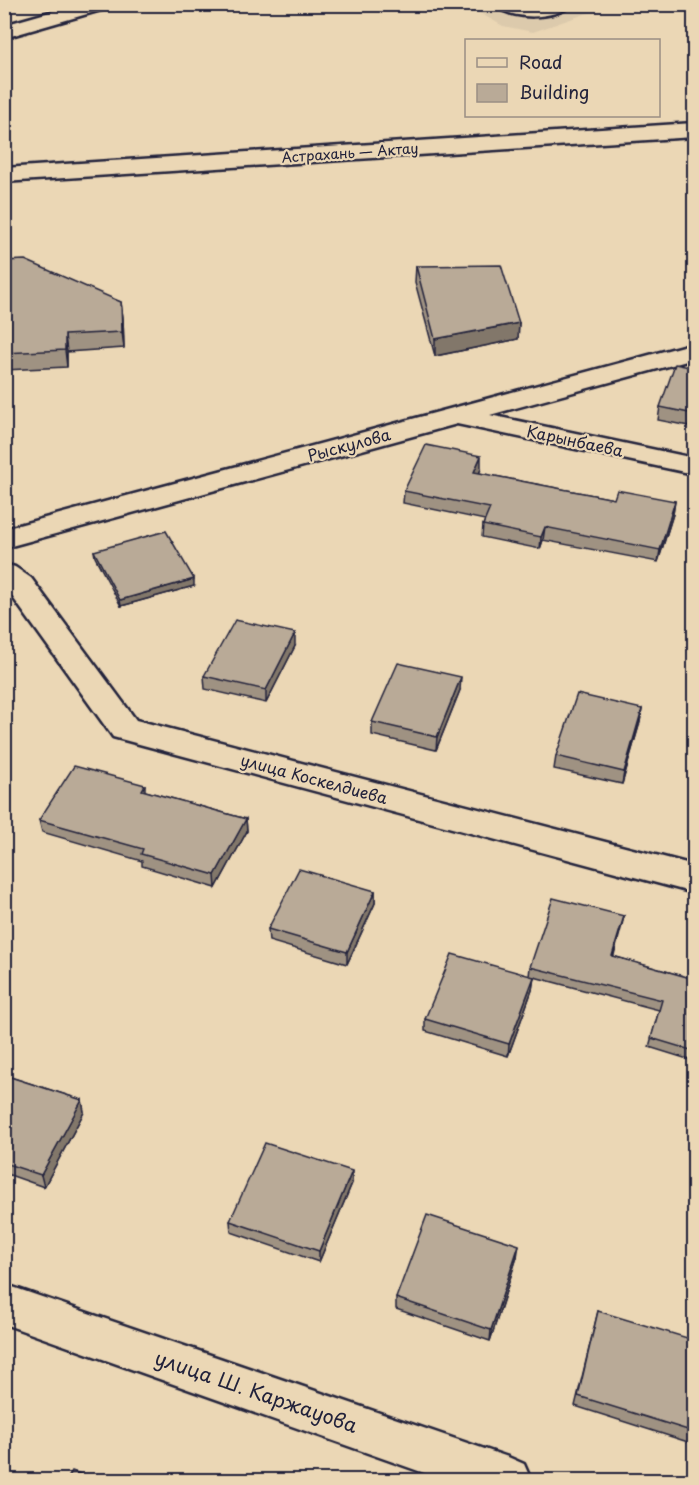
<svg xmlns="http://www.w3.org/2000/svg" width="699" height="1485" font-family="'Playpen Sans',sans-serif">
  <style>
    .built { fill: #dccaac }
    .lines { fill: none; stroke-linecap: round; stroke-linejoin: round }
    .lane-casing { stroke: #22223b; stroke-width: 5 }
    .street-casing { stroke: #22223b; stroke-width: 5 }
    .secondary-casing { stroke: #22223b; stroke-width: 5 }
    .highway-casing { stroke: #22223b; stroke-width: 5 }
    .lane { fill: #ebd7b5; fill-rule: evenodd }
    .street { fill: #ebd7b5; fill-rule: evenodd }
    .secondary { fill: #ebd7b5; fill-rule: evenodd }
    .highway { fill: #ebd7b5; fill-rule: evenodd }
    .wall { fill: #9f9282; stroke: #22223b; stroke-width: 1.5 }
    .shaded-wall { fill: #82776a; stroke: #22223b; stroke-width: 1.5 }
    .building { fill: #b9aa97; stroke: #22223b; stroke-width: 1.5 }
    .labels { text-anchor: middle; stroke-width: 4.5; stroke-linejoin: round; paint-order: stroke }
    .far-street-label { font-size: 14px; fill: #22223b; stroke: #ebd7b5 }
    .street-label { font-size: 16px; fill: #22223b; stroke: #ebd7b5 }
    .near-street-label { font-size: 20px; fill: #22223b; stroke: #ebd7b5 }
  </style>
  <rect width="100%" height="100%" fill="#ebd7b5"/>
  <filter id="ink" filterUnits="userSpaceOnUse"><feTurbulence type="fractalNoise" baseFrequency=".0167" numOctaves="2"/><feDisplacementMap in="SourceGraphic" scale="12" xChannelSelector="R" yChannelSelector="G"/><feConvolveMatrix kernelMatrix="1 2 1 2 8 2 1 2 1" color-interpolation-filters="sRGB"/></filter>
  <g filter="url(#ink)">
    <path class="built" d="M465 5H611L533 32 503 26Z"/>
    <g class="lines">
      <g class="lane-casing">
        <path id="lane" d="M492 4C506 4 517 10 531 10 545 10 559 4 574 4 552 20 514 21 492 4Z"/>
      </g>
      <g class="street-casing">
        <path id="street" d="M694 343V359L490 415 694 458V474L457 424 4 548V529Z
          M4 564 15 567 31 578 136 720 694 865V893L113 737 9 592 4 589Z
          M4 1284 508 1457 524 1464 531 1480H444L4 1324Z"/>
      </g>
      <g class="secondary-casing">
        <path id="secondary" d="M78 4H111L108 8 4 38V25Z"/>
      </g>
      <g class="highway-casing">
        <path id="highway" d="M694 123V137L4 182V168Z"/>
      </g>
      <use href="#lane" class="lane"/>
      <use href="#street" class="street"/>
      <use href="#secondary" class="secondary"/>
      <use href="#highway" class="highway"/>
    </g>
    <path class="wall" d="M4 261 121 302 123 318 124 348 67 352V367L4 370Z
      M416 266 519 323 518 339 435 356 415 282Z
      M694 368V427L658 420 660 407Z
      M481 469 479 473 614 499 675 501 673 514 658 562 543 540 540 549 482 537 483 525 485 520 403 503 404 491Z
      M94 551 194 586 121 606 95 557Z
      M295 646 266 703 205 689 204 676Z
      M460 690 436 750 372 735V722Z
      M642 709 640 722 622 784 554 769 556 756Z
      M145 785V791L246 819 247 831 216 888 142 866V861L42 832 39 820Z
      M375 891V903L347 964 269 941 268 929Z
      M624 916 613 956 694 979V1061L649 1047 659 1010 534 977 532 990 508 1056 425 1031V1019L529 976 530 967Z
      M4 1075 82 1100 84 1112 44 1187 4 1173Z
      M352 1183 319 1262 231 1232 230 1221Z
      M517 1257 490 1341 396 1309V1298Z
      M598 1311 691 1431 688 1442 575 1406Z"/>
    <path class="shaded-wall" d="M534 4H547L540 7 533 8Z
      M121 302 123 318 124 348 122 332Z
      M519 323 518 339 435 356V339Z
      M65 335 67 352V367L65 350Z
      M481 456V469L474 484V472Z
      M675 501 673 514 658 562 660 550Z
      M545 527 543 540 540 549 541 537Z
      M194 579V586L121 606 120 600Z
      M295 633V646L266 703V690Z
      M461 677 460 690 436 750 437 737Z
      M642 709 640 722 622 784 624 772Z
      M246 819 247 831 216 888 215 875Z
      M375 891V903L347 964V952Z
      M624 916 622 925 611 966 612 956Z
      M534 977 532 990 508 1056 509 1044Z
      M82 1100 84 1112 44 1187 41 1175Z
      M352 1171V1183L319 1262V1251Z
      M519 1245 517 1257 490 1341 491 1330Z"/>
    <path class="building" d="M25 260 121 302 122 332 65 335V350L4 353V261Z
      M501 265 519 323 435 339 416 266Z
      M675 364 694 368V414L660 407Z
      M426 445 481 456 474 472 614 499 617 490 675 501 660 550 545 527 541 537 483 525 490 508 404 491Z
      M166 531 194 579 120 600 94 551Z
      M235 620 295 633 266 690 204 676Z
      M398 663 461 677 437 737 372 722Z
      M577 694 642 709 624 772 556 756Z
      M74 766 145 785 142 790 246 819 215 875 141 854 143 849 39 820Z
      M299 869 375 891 347 952 268 929Z
      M553 898 624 916 612 956 694 979V1051L651 1038 662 1000 530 967Z
      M452 954 534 977 509 1044 425 1019Z
      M4 1075 82 1100 41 1175 4 1163Z
      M265 1143 352 1171 319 1251 230 1221Z
      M427 1215 519 1245 491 1330 396 1298Z
      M598 1311 694 1340V1414L691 1431 578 1396Z
      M72 1471 97 1480H67Z"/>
  </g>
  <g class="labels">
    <g class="far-street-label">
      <text transform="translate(350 153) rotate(-4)" y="5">Астрахань — Актау</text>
    </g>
    <g class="street-label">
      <text transform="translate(575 441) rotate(12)" y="6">Карынбаева</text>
      <text transform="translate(349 445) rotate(-15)" y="6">Рыскулова</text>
      <text transform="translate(314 779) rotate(15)" y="6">улица Коскелдиева</text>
    </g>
    <g class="near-street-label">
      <text transform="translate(256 1392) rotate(19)" y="7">улица Ш. Каржауова</text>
    </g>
  </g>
  <rect width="699" height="1485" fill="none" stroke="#ebd7b5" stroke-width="24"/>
  <rect x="12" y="12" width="675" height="1461" fill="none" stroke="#22223b" stroke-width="2" filter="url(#ink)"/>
  <rect x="465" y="39" width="195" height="78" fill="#ebd7b5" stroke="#9b8f84" stroke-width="1.5"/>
  <rect x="477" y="58" width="30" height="9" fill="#ebd7b5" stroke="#9b8f84" stroke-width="1.5"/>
  <text x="519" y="69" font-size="18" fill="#22223b">Road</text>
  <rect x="477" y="84" width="30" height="18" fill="#b9aa97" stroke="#9b8f84" stroke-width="1.5"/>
  <text x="519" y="99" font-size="18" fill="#22223b">Building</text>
</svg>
